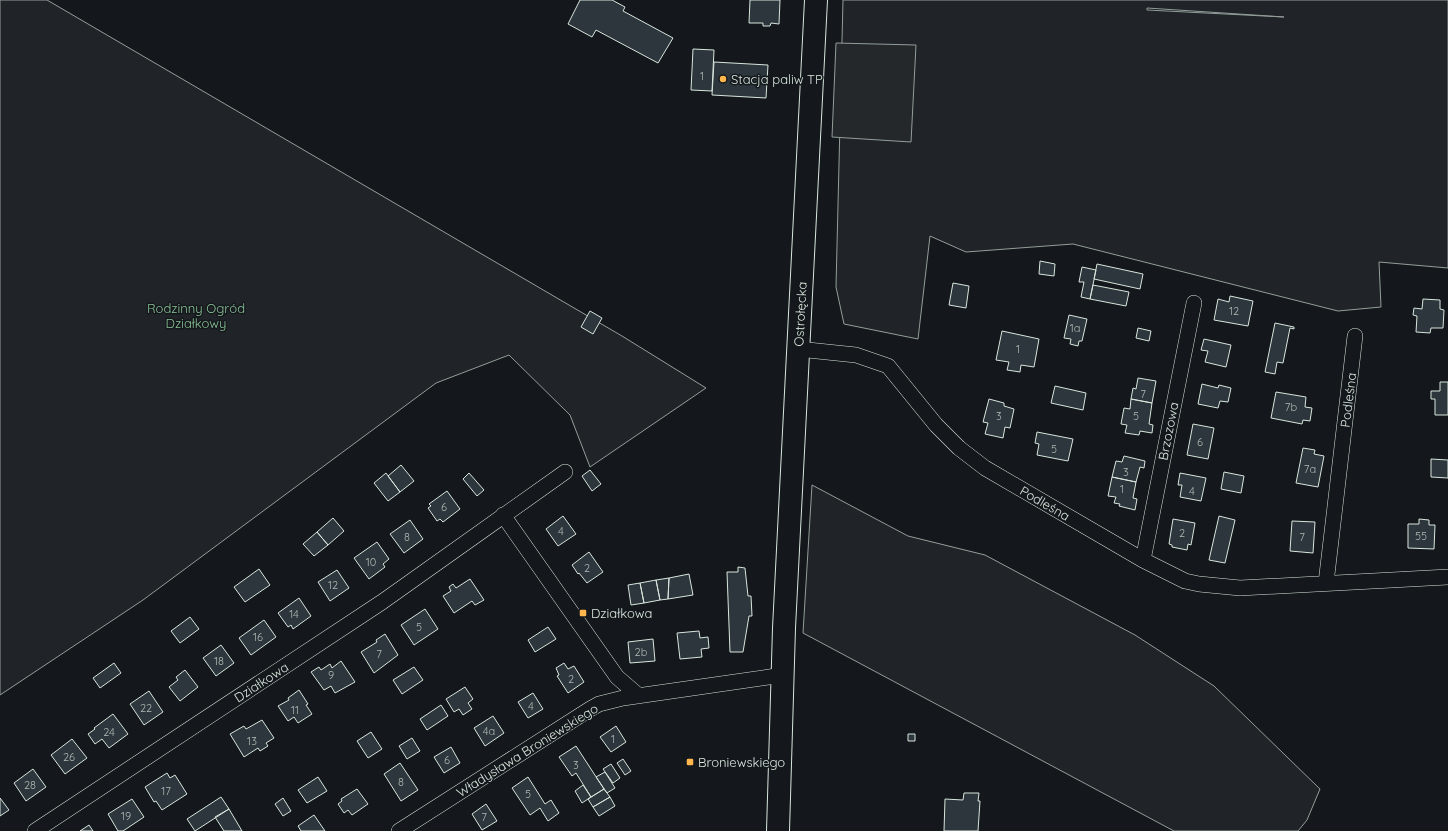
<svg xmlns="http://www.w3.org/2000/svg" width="1448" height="831" font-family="Quicksand,sans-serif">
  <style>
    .green { fill: #202428; stroke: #939e99; fill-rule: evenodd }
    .parking { fill: #24282b; stroke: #939e99 }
    .building { fill: #2c363c; stroke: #d8e6dc }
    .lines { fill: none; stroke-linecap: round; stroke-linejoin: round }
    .street-casing { stroke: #d8e6dc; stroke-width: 16 }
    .primary-casing { stroke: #d8e6dc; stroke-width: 24 }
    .street { stroke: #14181c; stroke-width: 15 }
    .primary { stroke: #14181c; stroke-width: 22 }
    .poi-dot { fill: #ffb74d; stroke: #14181c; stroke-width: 1.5 }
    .labels { text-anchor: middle; stroke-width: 3; stroke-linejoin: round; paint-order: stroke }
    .number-label { font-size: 11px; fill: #adbab4 }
    .poi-label { font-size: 13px; fill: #d8e6dc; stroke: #14181c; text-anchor: start }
    .park-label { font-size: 13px; fill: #8ac095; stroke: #14181c }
    .street-label { font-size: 13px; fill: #d8e6dc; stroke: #14181c }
  </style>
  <rect width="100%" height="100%" fill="#14181c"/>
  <path class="green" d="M0 0H47L622 336 706 388 590 467 570 415 509 355 436 383 143 600 0 695Z
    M843 0H1448V268L1379 262 1381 307 1338 311 1073 244 966 252 930 236 918 339 844 324 836 287ZM1147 8 1284 17 1147 10Z
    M812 485 908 536 985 555 1135 635 1214 686 1320 789 1307 820 1298 831H1174L803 633Z"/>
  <path class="parking" d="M836 43 916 45 911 142 832 137Z"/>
  <path class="building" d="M580 0H612L625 7 623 11 673 38 658 63 596 30 592 37 568 24Z
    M750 0H780L779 24 771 23 770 26H763V23H749Z
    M693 49 714 50 712 91 691 90Z
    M714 62 768 65 766 98 712 95Z
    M1040 261 1055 264 1054 276 1039 274Z
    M1097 264 1143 274 1140 289 1094 279Z
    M1082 267 1096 270 1090 299 1081 297 1084 282H1079Z
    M953 283 969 286 966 308 949 305Z
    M1093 285 1129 292 1126 306 1090 299Z
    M1230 296 1253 301 1248 326 1214 320 1218 299 1229 302Z
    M1423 299 1440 300V309L1444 310 1443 328H1431L1430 333 1416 332 1417 316 1413 315 1414 308 1422 309Z
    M590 311 602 318 593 334 581 327Z
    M1069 315 1087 319 1082 341H1079L1078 346 1070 344 1071 339 1064 338Z
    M1275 323 1294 327V329L1290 328 1283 363 1277 362 1275 374 1265 372Z
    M1138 328 1151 331 1149 341 1136 338Z
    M1002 331 1039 339 1034 367 1021 365 1020 372 1007 370 1009 362 996 360Z
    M1204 339 1231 345 1226 367 1205 362 1208 351 1201 350Z
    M1138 378 1156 381 1152 403 1131 399 1133 388 1136 389Z
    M1440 382H1448V415H1435V399H1431V391H1440Z
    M1202 384 1218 388 1219 385 1231 388 1228 402 1220 401 1218 408 1198 404Z
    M1055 386 1086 393 1083 410 1051 403Z
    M1276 392 1306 397 1305 407 1312 408 1310 421 1303 420 1302 424 1271 418Z
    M989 399 1004 403V406L1014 409 1010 428 1005 427 1003 438 985 434 988 423 983 422Z
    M1131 399 1152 403 1149 424 1153 425 1152 433 1140 431 1139 435 1125 433 1127 425 1121 424 1124 408 1130 409Z
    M1193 424 1214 428 1208 459 1187 455Z
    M1037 432 1073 439 1068 461 1037 455 1039 444 1035 443Z
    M1303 448 1315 450 1314 454 1324 456 1318 487 1296 483Z
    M1124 456 1145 461 1144 468 1140 467 1136 482 1112 477 1116 461 1122 462Z
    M1431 459 1448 460V478L1431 477Z
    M401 465 414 481 400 492 388 476Z
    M590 470 601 484 592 491 582 476Z
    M1224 472 1244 476 1241 493 1221 489Z
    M386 473 400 492 388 501 374 483Z
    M469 473 484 490 477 496 463 479Z
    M1180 473 1206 478 1201 501 1180 497 1182 485H1178Z
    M1112 477 1136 482 1133 498 1137 499 1135 510 1119 506 1120 504 1114 503 1116 497 1108 496Z
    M447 491 460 509 443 522 440 519 437 521 428 508 431 506 429 504Z
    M563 516 576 534 558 546 546 529Z
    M1219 516 1235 520 1225 563 1209 560Z
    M333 518 344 531 328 545 317 532Z
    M1173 519 1195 523 1191 545 1188 544 1187 550 1172 547V545L1169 544Z
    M1419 519 1429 520V525H1435L1434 549 1408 548V524H1419Z
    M410 520 423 539 404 553 390 534Z
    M1292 521 1315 522 1313 553 1290 551Z
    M317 532 328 545 314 556 303 544Z
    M377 542 389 559 383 564 385 567 369 579 354 558Z
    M589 552 603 572 587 583 579 573 578 574 572 565Z
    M738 567 745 568 748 596H751L752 616H749L743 652H730L727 572H738Z
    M259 569 270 585 245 602 234 587Z
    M337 570 349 588 330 601 318 582Z
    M689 574 693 595 668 599 669 578Z
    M669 578 668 599 660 600 656 580Z
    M470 579 484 600 475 605 472 601 454 613 443 596 451 591 449 587 453 584 456 588Z
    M656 580 660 600 644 603 640 583Z
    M640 583 644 603 631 605 628 585Z
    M299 598 311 616 293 629 291 625 288 627 278 613Z
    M425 609 438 629 414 645 401 625Z
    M190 617 199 629 180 643 171 631Z
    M264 620 276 637 251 655 239 638Z
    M548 627 556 639 535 652 528 640Z
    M699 631 700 638 708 637 709 648 701 649 702 657 680 659 677 633Z
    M385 634 398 655 374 673 361 652 377 642 376 640Z
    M653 639 655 661 630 663 628 642Z
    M221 645 234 663 216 676 203 658Z
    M341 661 355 682 335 693 331 686 324 690 311 672 319 667 321 670 330 664 332 668Z
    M114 663 121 673 100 688 93 678Z
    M564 663 568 669 574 666 584 682 568 693 557 676 559 675 556 668Z
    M414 667 423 680 402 694 393 680Z
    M185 670 198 687 180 701 169 687 178 680 176 677Z
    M465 687 473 699 468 703 472 709 463 715 459 709 454 712 446 699Z
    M299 690 308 704 306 705 312 714 298 723 294 717 288 721 278 706 289 700 288 698Z
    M149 691 163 712 144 725 130 704Z
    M533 693 543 709 528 718 518 702Z
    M441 705 448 716 427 730 420 719Z
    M113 714 128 734 109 748 102 739 95 744 88 734 95 729 94 728Z
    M493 716 504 733 485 746 474 728Z
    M262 720 274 738 266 743 268 746 260 751 258 748 244 757 230 734 244 726 246 729Z
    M616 726 626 742 611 752 600 737Z
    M371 732 382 749 368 758 357 741Z
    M908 734H915V741H908Z
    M412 738 420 751 407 759 399 746Z
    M72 739 87 758 65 774 51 755Z
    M576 746 604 789 591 797 576 773 572 776 559 757Z
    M451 747 460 763 444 773 434 757Z
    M623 759 631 771 625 775 617 763Z
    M400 763 418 790 401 801 384 774Z
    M611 764 620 778 613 783 603 769Z
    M33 769 46 787 26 801 14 783Z
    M605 772 615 788 607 793 596 777Z
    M167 773 170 778 175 775 187 794 162 810 156 801 154 802 145 787Z
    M318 777 327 791 307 803 298 790Z
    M528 777 545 804 551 800 559 813 548 821 540 808 530 815 512 788Z
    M583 785 591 797 582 803 575 791Z
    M357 789 368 804 352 815 348 810 344 813 338 804 342 801 341 799Z
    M604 789 610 797 593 807 588 799Z
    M964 793H979L978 801H980L978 831H944L945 799 963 800Z
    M221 797 229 809 195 831 187 819Z
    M610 797 615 806 599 816 593 807Z
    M0 798 9 810 0 816Z
    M283 798 291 811 283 816 275 804Z
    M132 799 144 817 123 831H118L108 814Z
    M486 804 497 821 482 830 472 814Z
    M229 809 242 831H224L215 817Z
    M314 815 325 831H301L298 826Z
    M89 825 93 831H80Z"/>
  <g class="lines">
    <g class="street-casing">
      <path id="street" d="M798 349 856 355 888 366 936 425 959 448 985 468 1143 560 1185 581 1199 584 1240 588 1448 577
        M503 515 617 677 639 696
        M1143 560 1194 303
        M1326 583 1355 336
        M35 831 382 602 565 472
        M399 831 590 709 599 704 623 698 783 675"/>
    </g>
    <g class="primary-casing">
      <path id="primary" d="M778 831 784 628 816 0"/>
    </g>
    <use href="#street" class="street"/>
    <use href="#primary" class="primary"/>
  </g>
  <g class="poi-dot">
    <circle cx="723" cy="79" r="4"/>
    <rect x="579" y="609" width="8" height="8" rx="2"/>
    <rect x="686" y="758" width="8" height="8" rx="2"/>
  </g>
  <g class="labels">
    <g class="number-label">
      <text x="702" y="80">1</text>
      <text x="1234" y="315">12</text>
      <text x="1075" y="332">1a</text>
      <text x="1018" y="353">1</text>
      <text x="1143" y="398">7</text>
      <text x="1291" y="411">7b</text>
      <text x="999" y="420">3</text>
      <text x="1136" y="420">5</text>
      <text x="1200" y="446">6</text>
      <text x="1054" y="453">5</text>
      <text x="1310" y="473">7a</text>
      <text x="1126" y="476">3</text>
      <text x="1122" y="493">1</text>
      <text x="1192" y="495">4</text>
      <text x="444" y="511">6</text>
      <text x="561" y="535">4</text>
      <text x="1182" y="537">2</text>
      <text x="1421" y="540">55</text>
      <text x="407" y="541">8</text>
      <text x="1302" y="541">7</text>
      <text x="371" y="566">10</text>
      <text x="587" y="572">2</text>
      <text x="333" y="589">12</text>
      <text x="294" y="618">14</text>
      <text x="419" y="631">5</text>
      <text x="258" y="641">16</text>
      <text x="641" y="656">2b</text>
      <text x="379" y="658">7</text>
      <text x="219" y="665">18</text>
      <text x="331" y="679">9</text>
      <text x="571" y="683">2</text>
      <text x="531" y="710">4</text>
      <text x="146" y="712">22</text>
      <text x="295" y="714">11</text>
      <text x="489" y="735">4a</text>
      <text x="109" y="736">24</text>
      <text x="613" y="743">1</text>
      <text x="252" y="745">13</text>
      <text x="69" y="761">26</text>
      <text x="447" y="764">6</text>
      <text x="576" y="769">3</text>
      <text x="401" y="786">8</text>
      <text x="30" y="789">28</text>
      <text x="166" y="795">17</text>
      <text x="528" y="798">5</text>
      <text x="126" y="820">19</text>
      <text x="484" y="821">7</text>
    </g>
    <g class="poi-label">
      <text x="731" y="84">Stacja paliw TP</text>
      <text x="591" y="618">Działkowa</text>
      <text x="698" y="767">Broniewskiego</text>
    </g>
    <g class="park-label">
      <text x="196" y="313">Rodzinny Ogród<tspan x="196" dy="15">Działkowy</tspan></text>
    </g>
    <g class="street-label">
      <text transform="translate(800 314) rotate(-87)" y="5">Ostrołęcka</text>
      <text transform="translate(1348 400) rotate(-83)" y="5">Podleśna</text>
      <text transform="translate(1168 431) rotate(-79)" y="5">Brzozowa</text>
      <text transform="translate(1045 503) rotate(30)" y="5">Podleśna</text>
      <text transform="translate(261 682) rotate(-33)" y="5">Działkowa</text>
      <text transform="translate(527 750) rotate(-32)" y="5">Władysława Broniewskiego</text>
    </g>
  </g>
</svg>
